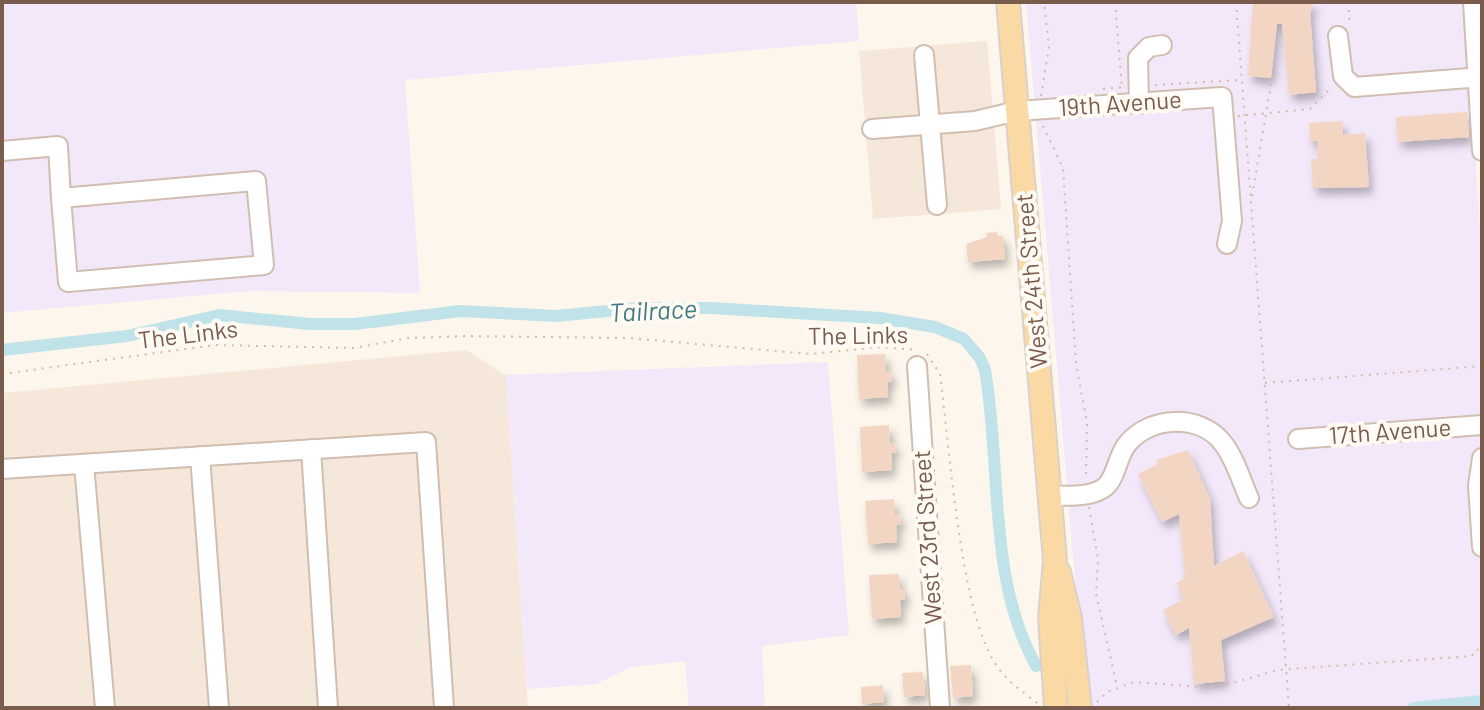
<svg xmlns="http://www.w3.org/2000/svg" width="1484" height="710" font-family="Barlow,sans-serif">
  <style>
    .residential { fill: #f5e8da }
    .education { fill: #f3e8fa }
    .lines { fill: none; stroke-linecap: round; stroke-linejoin: round }
    .canal { stroke: #bfe3e8; stroke-width: 12 }
    .building { fill: #f3d5c3; filter: url(#shadow) }
    .minor-casing { stroke: #d1beb0; stroke-width: 22 }
    .major-casing { stroke: #dad1cd; stroke-width: 26 }
    .path { stroke: #d9b8a5; stroke-width: 2; stroke-dasharray: 2 6; stroke-linecap: butt }
    .minor { stroke: #fff; stroke-width: 18 }
    .major { stroke: #fbd9a5; stroke-width: 22 }
    .labels { text-anchor: middle; stroke-width: 8; stroke-linejoin: round; paint-order: stroke }
    .street-label { font-size: 24px; fill: #7a5c4d; stroke: #fffaf3 }
    .water-label { font-size: 26px; font-style: italic; fill: #437c86; stroke: #fffaf3 }
  </style>
  <defs>
    <filter id="shadow"><feDropShadow dx="4" dy="7" stdDeviation="4" flood-color="#0004"/></filter>
  </defs>
  <rect width="100%" height="100%" fill="#fdf6ec"/>
  <path class="residential" d="M987 41 1001 209 873 219 859 51Z
    M466 350 506 375 528 708H2V393Z"/>
  <path class="education" d="M2 2H856L859 41 405 80 420 293 249 291 2 313Z
    M1026 2H1482L1470 72 1482 262V708H1086Z
    M828 362 849 635 762 646 765 708H689L685 661 631 667 596 684 527 689 506 375Z"/>
  <g class="lines">
    <path class="canal" d="M2 350 127 336 219 315 310 324H355L460 311 556 316 638 308H711L880 318 935 327 964 339 980 358 985 370C1002 468 987 578 1036 666
      M1413 708 1482 701"/>
  </g>
  <path class="building" d="M1253 2H1314L1310 12 1316 92 1289 95 1282 24H1277L1271 78 1248 76Z
    M1467 112 1469 137 1398 142 1396 117Z
    M1342 121 1343 135 1365 133 1369 187 1313 188 1311 159H1318L1317 141H1310L1309 123Z
    M997 232 998 236H1003L1005 259 968 262 966 244 987 237 986 233Z
    M885 354 886 372 891 371 892 381 887 382 888 397 859 399 857 355Z
    M889 425 890 444 895 443 896 453H891L892 470 862 472 860 427Z
    M1188 450 1210 499 1214 566 1243 551 1274 617 1221 640 1225 681 1194 684 1189 628 1176 635 1163 610 1184 599 1176 583 1185 578 1179 514 1162 522 1138 474 1158 464 1156 460Z
    M894 499 895 515 900 514 901 524 896 525 897 542 868 544 865 501Z
    M899 574 900 589H905V600H900L901 617 872 619 869 575Z
    M971 665 973 696 953 698 950 666Z
    M923 672 925 695 904 697 902 673Z
    M883 685 884 702 862 704 861 687Z"/>
  <g class="lines">
    <g class="minor-casing">
      <path id="minor" d="M1473 2 1482 151
        M1338 36 1343 76 1354 87 1482 77
        M924 55 937 205
        M1139 104 1138 58 1149 47 1162 45
        M872 129 975 121 1017 111 1222 97 1232 221 1227 244
        M2 151 58 146 61 198
        M256 181 264 265 68 282 61 198Z
        M917 366 940 708
        M1298 439 1482 425
        M311 449 328 708
        M200 456 219 708
        M1482 458 1478 486 1482 547
        M84 464 105 708
        M2 469 426 442 444 708
        M1050 496C1067 495 1091 498 1105 487 1117 477 1117 455 1128 443 1151 416 1199 414 1222 442 1235 458 1241 480 1249 498"/>
    </g>
    <g class="major-casing">
      <path id="major" d="M1008 2 1055 560 1050 618 1056 708
        M1059 572 1070 618 1080 708"/>
    </g>
    <path class="path" d="M1115 2 1122 88
      M1236 2 1289 708
      M1348 2 1350 26
      M1155 85 1240 80
      M1103 89 1124 87
      M1041 96 1049 47 1044 2
      M1238 116 1310 109 1331 88
      M1043 126 1063 168 1076 363 1087 423 1086 477
      M1252 196 1274 67
      M927 354 940 374C949 442 960 611 995 663 1005 680 1024 693 1040 705
      M2 374 215 345 353 348 409 338 466 336 628 338 811 354 880 347 918 350
      M1265 383 1482 366
      M1089 507 1098 559 1096 594 1117 686
      M1097 702 1107 692 1134 682 1201 687 1229 684 1277 670 1472 656 1475 650 1482 649"/>
    <use href="#minor" class="minor"/>
    <use href="#major" class="major"/>
  </g>
  <g class="labels">
    <g class="street-label">
      <text transform="translate(1120 104) rotate(-4)" y="8">19th Avenue</text>
      <text transform="translate(1032 281) rotate(-95)" y="8">West 24th Street</text>
      <text transform="translate(188 335) rotate(-7)" y="8">The Links</text>
      <text transform="translate(858 336) rotate(-1)" y="8">The Links</text>
      <text transform="translate(1390 432) rotate(-4)" y="8">17th Avenue</text>
      <text transform="translate(928 537) rotate(-94)" y="8">West 23rd Street</text>
    </g>
    <g class="water-label">
      <text transform="translate(653 311) rotate(-3)" y="9">Tailrace</text>
    </g>
  </g>
  <rect width="1484" height="710" fill="none" stroke="#7a5c4d" stroke-width="8"/>
</svg>
